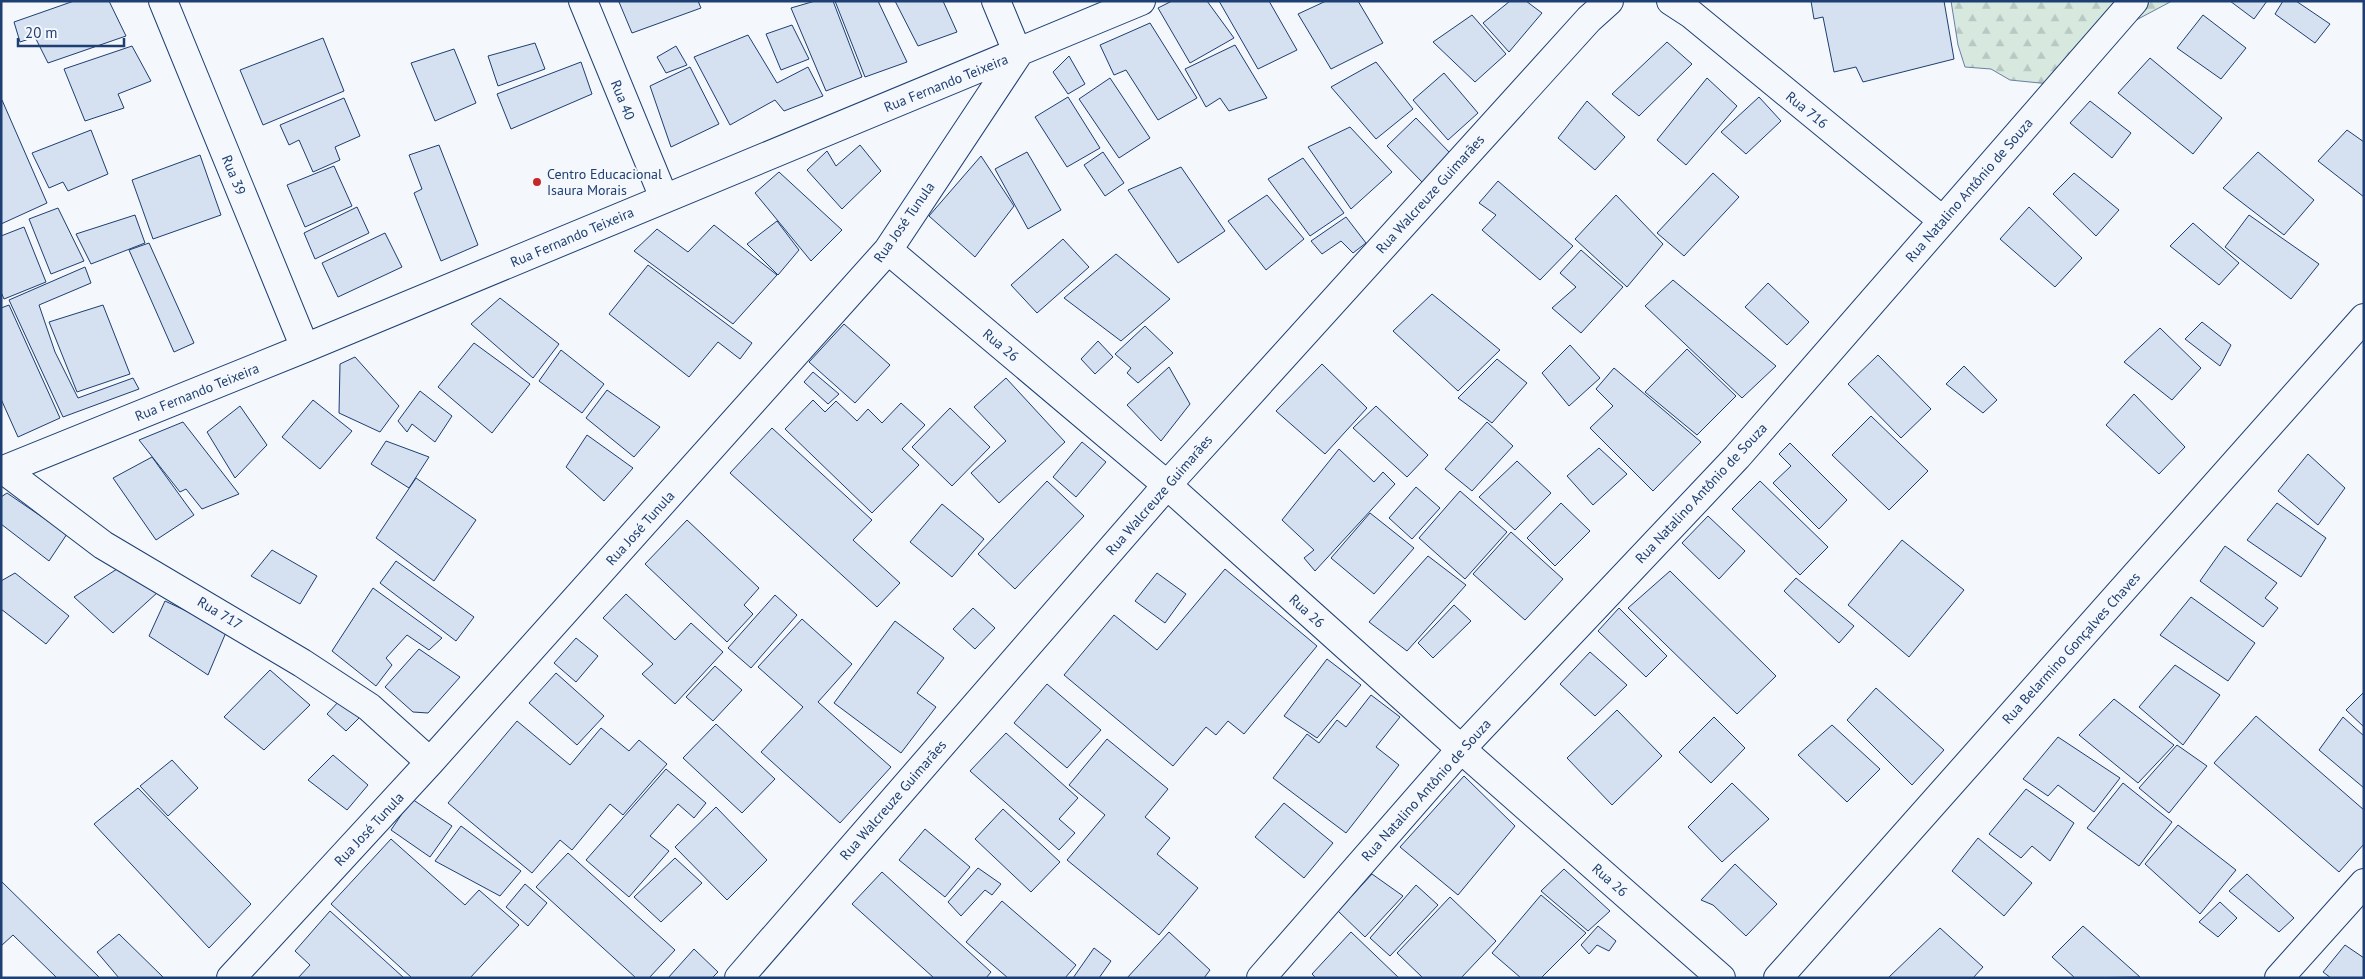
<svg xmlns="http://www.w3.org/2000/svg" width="2365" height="979" font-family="'PT Sans',sans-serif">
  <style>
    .forest { fill: url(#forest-firs); stroke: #687fa3 }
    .building { fill: #d5e0f0; stroke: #1d3f73 }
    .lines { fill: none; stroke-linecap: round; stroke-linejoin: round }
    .minor-casing { stroke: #1d3f73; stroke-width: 30 }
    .minor { stroke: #f4f7fb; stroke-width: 28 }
    .poi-dot { fill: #c62828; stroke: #f4f7fb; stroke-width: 2 }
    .labels { text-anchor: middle; stroke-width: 4; stroke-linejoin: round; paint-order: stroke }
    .street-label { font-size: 14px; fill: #1d3f73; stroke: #f4f7fb }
    .poi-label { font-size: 14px; fill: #1d3f73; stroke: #f4f7fb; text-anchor: start }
  </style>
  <defs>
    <pattern id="forest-firs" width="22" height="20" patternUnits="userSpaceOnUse" patternTransform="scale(1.25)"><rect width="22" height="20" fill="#d7e8df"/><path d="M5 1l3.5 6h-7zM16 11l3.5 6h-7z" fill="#b8c8c3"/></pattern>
  </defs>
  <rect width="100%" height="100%" fill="#f4f7fb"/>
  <path class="forest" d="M1951 1H2172L2123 27 2050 84 2010 80 1991 69 1965 67 1958 45Z"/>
  <path class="building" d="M74 1H109L126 36 48 63 35 37 20 42 14 22Z
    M622 1H698L701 8 632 33 619 2Z
    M815 1H833L862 77 826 91 791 8Z
    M835 1H878L907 62 865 77Z
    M895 1H943L957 32 918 46Z
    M1172 1H1207L1234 38 1190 63 1158 8Z
    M1219 1H1269L1297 50 1258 69Z
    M1326 1H1358L1383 43 1331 69 1298 14Z
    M1510 1H1526L1542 13 1509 52 1483 23Z
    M1811 1H1944L1954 59 1863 82 1856 67 1834 72 1823 17 1814 19Z
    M2230 1H2267L2254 19Z
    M2283 1H2296L2330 24 2315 43 2275 14Z
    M1472 15 1506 54 1475 82 1433 42Z
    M2203 15 2246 48 2221 79 2177 48Z
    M1150 23 1197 98 1158 120 1126 70 1114 75 1100 45Z
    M792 25 809 59 781 70 766 34Z
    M748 35 777 83 808 67 823 96 784 111 775 100 730 125 694 57Z
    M323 38 344 91 263 125 240 70Z
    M1667 42 1692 64 1639 116 1612 94Z
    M535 43 545 69 498 86 488 56Z
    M1235 45 1267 98 1229 111 1220 98 1206 107 1185 69Z
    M132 46 151 81 118 94 124 108 85 121 64 69Z
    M676 46 687 65 666 73 657 57Z
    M454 49 476 103 435 121 411 63Z
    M1069 56 1085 84 1068 94 1053 72Z
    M2150 58 2222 118 2193 154 2118 93Z
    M581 62 592 94 511 129 497 94Z
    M1376 62 1413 109 1376 139 1331 87Z
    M690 67 719 124 671 147 650 86Z
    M1444 73 1478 113 1448 140 1413 100Z
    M1110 78 1150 138 1119 158 1079 99Z
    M1707 78 1737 106 1686 165 1657 140Z
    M1068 97 1100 148 1067 167 1035 117Z
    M1759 97 1781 121 1746 154 1721 132Z
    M344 98 360 136 335 147 340 160 313 172 299 140 289 145 280 125Z
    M2 100 47 203 1 224V100Z
    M1587 101 1625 137 1595 170 1558 138Z
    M2090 101 2131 133 2112 158 2070 123Z
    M1416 118 1451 154 1422 182 1387 146Z
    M1350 127 1392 172 1351 209 1308 147Z
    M91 130 108 174 68 191 63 182 49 188 32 153Z
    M2347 130 2364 142V197L2318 161Z
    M439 145 478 245 441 261 414 193 422 189 409 155Z
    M860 145 881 171 842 209 807 170 827 151 836 166Z
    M1027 152 1061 210 1028 229 995 169Z
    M1103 152 1124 183 1105 196 1084 165Z
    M2258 152 2314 200 2284 235 2223 188Z
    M200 155 221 215 153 239 132 180Z
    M981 156 1014 206 975 257 929 216Z
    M1303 158 1344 213 1310 236 1268 179Z
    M334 166 352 206 305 227 287 185Z
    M1181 167 1225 231 1178 263 1128 190Z
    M779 172 842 230 811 261 755 193Z
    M1713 173 1739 197 1684 256 1657 233Z
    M2074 173 2119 210 2096 236 2053 194Z
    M1498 181 1573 246 1540 280 1482 230 1496 215 1479 203Z
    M1267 195 1304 239 1266 270 1228 221Z
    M1616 195 1663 244 1627 287 1575 239Z
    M357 207 369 233 315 259 304 233Z
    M2029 207 2082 258 2055 287 2000 239Z
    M58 208 84 261 51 274 29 219Z
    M135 215 145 243 91 264 76 234Z
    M2249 215 2319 264 2291 299 2225 247Z
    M1346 217 1366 243 1353 253 1341 241 1322 254 1311 241Z
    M777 221 799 250 778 275 747 244Z
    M2193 223 2239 263 2219 285 2170 246Z
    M714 225 777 275 733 324 634 251 657 229 688 252Z
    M24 227 46 282 4 299 1 292V236Z
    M385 233 402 267 338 297 322 263Z
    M1063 239 1089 267 1037 313 1011 285Z
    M149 243 194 343 174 352 129 250Z
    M1581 250 1623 287 1581 333 1552 308 1576 287 1560 273Z
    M1116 254 1170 299 1121 341 1064 298Z
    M648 265 752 343 740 359 718 342 689 377 609 314Z
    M85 267 91 283 39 305 55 352 78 398 133 378 139 389 63 417 9 300Z
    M1673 280 1776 366 1742 398 1645 306Z
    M1768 283 1809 322 1787 345 1745 307Z
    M1432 294 1500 350 1458 391 1393 331Z
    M500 298 559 344 533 378 471 324Z
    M9 305 60 418 18 437 1 399V308Z
    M103 305 130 374 77 392 49 322Z
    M2202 322 2231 345 2220 366 2185 339Z
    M844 324 890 365 855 403 809 362Z
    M1145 326 1173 353 1138 383 1127 373 1131 368 1115 354Z
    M2160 328 2201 368 2172 400 2124 362Z
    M1098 341 1113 357 1095 374 1081 359Z
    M474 343 530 384 492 433 438 387Z
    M1570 345 1600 378 1569 406 1542 373Z
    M1687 349 1736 396 1697 435 1645 392Z
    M561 350 604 384 582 413 539 381Z
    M1878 355 1931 409 1901 438 1848 384Z
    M355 357 399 406 380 432 339 413 340 364Z
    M1497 359 1527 383 1492 423 1458 398Z
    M1322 364 1367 408 1325 454 1276 411Z
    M1964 366 1997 400 1983 413 1946 384Z
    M1169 367 1190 404 1161 441 1127 405Z
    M1614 368 1701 442 1653 491 1590 428 1613 406 1596 389Z
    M813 372 839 394 828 404 804 382Z
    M1006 378 1065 442 999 503 971 473 1006 441 974 407Z
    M607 390 660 427 634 457 586 418Z
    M420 391 452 416 435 442 412 424 407 432 398 421Z
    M2134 394 2185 447 2159 474 2106 425Z
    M313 400 352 431 320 469 282 437Z
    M813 400 825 412 836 401 857 421 868 409 882 423 901 403 925 425 902 449 919 465 872 513 785 429Z
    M240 406 267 445 235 478 207 432Z
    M1376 406 1428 455 1407 477 1353 428Z
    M950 408 990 447 952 486 912 447Z
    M1871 416 1928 471 1889 510 1832 455Z
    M183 422 239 494 202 509 186 489 180 492 139 440Z
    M1487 422 1513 446 1472 491 1445 469Z
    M772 428 872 520 853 540 900 583 877 607 730 473Z
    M587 435 633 468 604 501 566 467Z
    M386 441 429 457 409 488 371 464Z
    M1082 442 1106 462 1076 497 1053 477Z
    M1790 443 1847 500 1819 529 1773 483 1791 466 1779 454Z
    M1599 448 1627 474 1593 505 1567 476Z
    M1339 449 1374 482 1383 472 1395 484 1315 571 1304 558 1314 550 1282 520Z
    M2308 454 2345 488 2318 525 2278 491Z
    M152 457 194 515 156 540 113 478Z
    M1517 461 1551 493 1515 530 1479 497Z
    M416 478 476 520 434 581 376 538Z
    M1047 481 1084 516 1015 589 978 554Z
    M1760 481 1828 547 1800 575 1732 509Z
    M1416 487 1440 508 1412 539 1389 518Z
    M1460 491 1507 532 1465 579 1419 538Z
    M7 493 67 534 49 561 1 524V497Z
    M1561 503 1590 531 1555 566 1527 538Z
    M2277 503 2326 538 2301 577 2247 540Z
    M942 504 984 539 952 577 910 542Z
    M1370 513 1414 548 1374 594 1331 558Z
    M1708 516 1745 551 1719 579 1682 543Z
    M687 520 759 588 744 605 753 614 727 642 645 564Z
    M1511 532 1563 579 1525 620 1473 574Z
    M1902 540 1964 590 1909 657 1848 605Z
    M2225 546 2277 583 2265 598 2278 608 2263 627 2200 581Z
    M272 550 317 576 300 604 251 576Z
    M1428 556 1466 585 1407 651 1369 622Z
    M396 561 474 617 456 641 380 583Z
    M120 567 158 592 113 633 74 597Z
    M1225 569 1317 646 1244 734 1228 721 1216 735 1206 727 1173 766 1064 675 1114 615 1157 650Z
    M1670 571 1776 676 1737 714 1628 608Z
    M15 573 69 616 46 644 1 609V581Z
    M1157 573 1186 594 1165 623 1135 601Z
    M1796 578 1854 626 1839 643 1784 591Z
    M373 588 442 638 429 650 407 635 386 658 392 665 376 686 332 651Z
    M626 594 675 640 691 623 723 652 675 704 642 674 653 664 603 618Z
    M775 595 797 615 751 668 728 648Z
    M2191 597 2255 643 2228 681 2160 635Z
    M165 601 227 630 208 675 149 636Z
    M1454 605 1471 621 1433 658 1418 643Z
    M973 608 995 628 975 649 953 629Z
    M1619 608 1667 656 1646 677 1598 631Z
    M802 619 852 664 818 702 891 767 840 823 761 752 803 707 758 667Z
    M895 621 944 658 917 693 936 707 901 753 834 703Z
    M576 638 598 656 576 682 554 663Z
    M419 649 460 677 428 713 413 712 385 687Z
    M1590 652 1627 685 1595 716 1560 684Z
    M1327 659 1361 685 1317 738 1284 716Z
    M2175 665 2220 695 2183 745 2139 707Z
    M715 666 742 690 713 721 686 697Z
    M270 670 310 705 264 750 224 717Z
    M556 673 604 716 577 745 529 703Z
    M1047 684 1101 730 1067 768 1014 723Z
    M1876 688 1944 750 1912 785 1847 720Z
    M2364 692V727L2346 710Z
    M1371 695 1400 717 1376 747 1399 765 1346 833 1273 778 1307 734 1319 743 1337 720 1346 727Z
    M341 699 363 714 346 731 327 714Z
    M2114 699 2174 745 2138 783 2079 735Z
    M1617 710 1662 756 1612 805 1567 758Z
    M2256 716 2364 810V844L2339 872 2214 763Z
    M1714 717 1745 748 1711 783 1679 752Z
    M2343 717 2364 736V788L2319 750Z
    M517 721 570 765 601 728 629 751 639 740 667 764 623 815 610 804 572 850 560 840 532 873 448 803Z
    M716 724 775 779 742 813 683 758Z
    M1832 725 1880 769 1847 802 1798 755Z
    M1006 733 1078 798 1059 819 1075 833 1059 850 970 771Z
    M2058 737 2120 778 2094 812 2058 785 2048 796 2023 779Z
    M1107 739 1168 789 1145 817 1170 838 1157 854 1198 888 1159 935 1067 860 1105 815 1069 785Z
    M2177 745 2207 766 2169 813 2139 788Z
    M333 755 368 785 347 810 308 780Z
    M172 760 198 788 168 816 140 786Z
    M666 769 706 803 694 818 678 804 650 836 669 851 629 897 586 860Z
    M1464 776 1515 826 1458 895 1400 847Z
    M1732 783 1769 819 1722 862 1688 827Z
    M2123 783 2172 822 2139 866 2087 828Z
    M138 788 251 904 209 948 94 824Z
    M2026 789 2074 823 2050 861 2032 846 2021 858 1989 834Z
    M412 799 452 826 430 857 391 830Z
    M1284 803 1333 843 1304 878 1255 837Z
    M716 807 767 860 727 900 675 847Z
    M1003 809 1060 862 1031 892 975 839Z
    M2178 825 2236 870 2200 914 2145 864Z
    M461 826 521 871 500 896 435 861Z
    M925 829 970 867 945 897 899 860Z
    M1978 838 2032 883 2004 916 1952 871Z
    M391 839 465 905 479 890 519 925 470 978H412L331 904Z
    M568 853 675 950 649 978H636L536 887Z
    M675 858 702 883 661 922 634 897Z
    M1735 864 1777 904 1746 936 1713 905 1701 900Z
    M978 868 1001 884 992 895 985 890 961 916 948 902Z
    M1564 869 1610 911 1588 931 1541 891Z
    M882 872 991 972 986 978H934L852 904Z
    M1372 874 1403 896 1365 937 1338 911Z
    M2247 874 2294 918 2279 932 2229 891Z
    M1 881 100 978H57L13 935 1 946Z
    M525 884 547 903 528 926 506 907Z
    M1416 885 1438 905 1390 956 1370 938Z
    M1541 895 1586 933 1541 978H1521L1492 953Z
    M1450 897 1496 941 1461 978H1423L1397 953Z
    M1002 901 1076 965 1065 978H1008L966 942Z
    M2220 902 2237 918 2218 937 2199 922Z
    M330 911 404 978H298L310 965 295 951Z
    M1598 926 1616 941 1609 951 1597 945 1589 954 1581 945Z
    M2083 926 2140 977 2075 978 2052 957Z
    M1940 928 1983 967 1973 978H1888Z
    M1169 932 1210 970 1204 978H1127Z
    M1351 932 1399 978H1316L1312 974Z
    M119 934 164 978H119L97 952Z
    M2345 945 2364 958V978H2331L2323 972Z
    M1094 948 1111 961 1099 978H1073Z
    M694 949 718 972 712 978H668Z"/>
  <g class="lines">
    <g class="minor-casing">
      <path id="minor" d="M163 1 305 348
        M583 1 664 198
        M1671 1 1691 14 1942 220
        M888 250 1167 485 1461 749 1721 978
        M4 470 103 545 302 663 369 707 430 762
        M1 471 305 348 1141 1
        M231 978 430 762 888 250 1018 54 996 1
        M739 978 1167 485 1589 19 1609 1
        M1261 978 1461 749 1737 457 2134 1
        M1778 978 2364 318
        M2279 978 2364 883"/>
    </g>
    <use href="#minor" class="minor"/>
  </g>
  <circle class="poi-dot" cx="537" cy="182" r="5"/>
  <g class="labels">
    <g class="street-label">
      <text transform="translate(946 83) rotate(-22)" y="5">Rua Fernando Teixeira</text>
      <text transform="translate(623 100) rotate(68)" y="5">Rua 40</text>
      <text transform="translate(1807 110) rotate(39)" y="5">Rua 716</text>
      <text transform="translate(234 175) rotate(68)" y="5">Rua 39</text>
      <text transform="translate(1969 190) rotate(-49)" y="5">Rua Natalino Antônio de Souza</text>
      <text transform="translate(1430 194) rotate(-48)" y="5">Rua Walcreuze Guimarães</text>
      <text transform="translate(904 222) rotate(-55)" y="5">Rua José Tunula</text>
      <text transform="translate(572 237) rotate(-23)" y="5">Rua Fernando Teixeira</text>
      <text transform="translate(1001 345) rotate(40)" y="5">Rua 26</text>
      <text transform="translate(197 392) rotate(-22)" y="5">Rua Fernando Teixeira</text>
      <text transform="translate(1701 493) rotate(-47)" y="5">Rua Natalino Antônio de Souza</text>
      <text transform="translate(1159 495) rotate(-49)" y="5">Rua Walcreuze Guimarães</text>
      <text transform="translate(640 528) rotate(-48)" y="5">Rua José Tunula</text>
      <text transform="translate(1307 611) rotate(42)" y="5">Rua 26</text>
      <text transform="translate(220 613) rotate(31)" y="5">Rua 717</text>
      <text transform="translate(2071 648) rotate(-48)" y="5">Rua Belarmino Gonçalves Chaves</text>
      <text transform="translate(1426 790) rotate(-48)" y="5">Rua Natalino Antônio de Souza</text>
      <text transform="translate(893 800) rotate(-49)" y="5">Rua Walcreuze Guimarães</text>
      <text transform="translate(369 829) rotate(-47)" y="5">Rua José Tunula</text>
      <text transform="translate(1610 880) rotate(41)" y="5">Rua 26</text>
    </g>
    <g class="poi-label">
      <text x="547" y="179">Centro Educacional<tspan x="547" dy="16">Isaura Morais</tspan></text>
    </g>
  </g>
  <rect width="2365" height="979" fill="none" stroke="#1d3f73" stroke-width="5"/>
  <path d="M18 38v8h106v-8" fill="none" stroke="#1d3f73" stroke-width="2.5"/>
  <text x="25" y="38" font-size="15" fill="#1d3f73" stroke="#f4f7fb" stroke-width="4" paint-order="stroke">20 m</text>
</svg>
